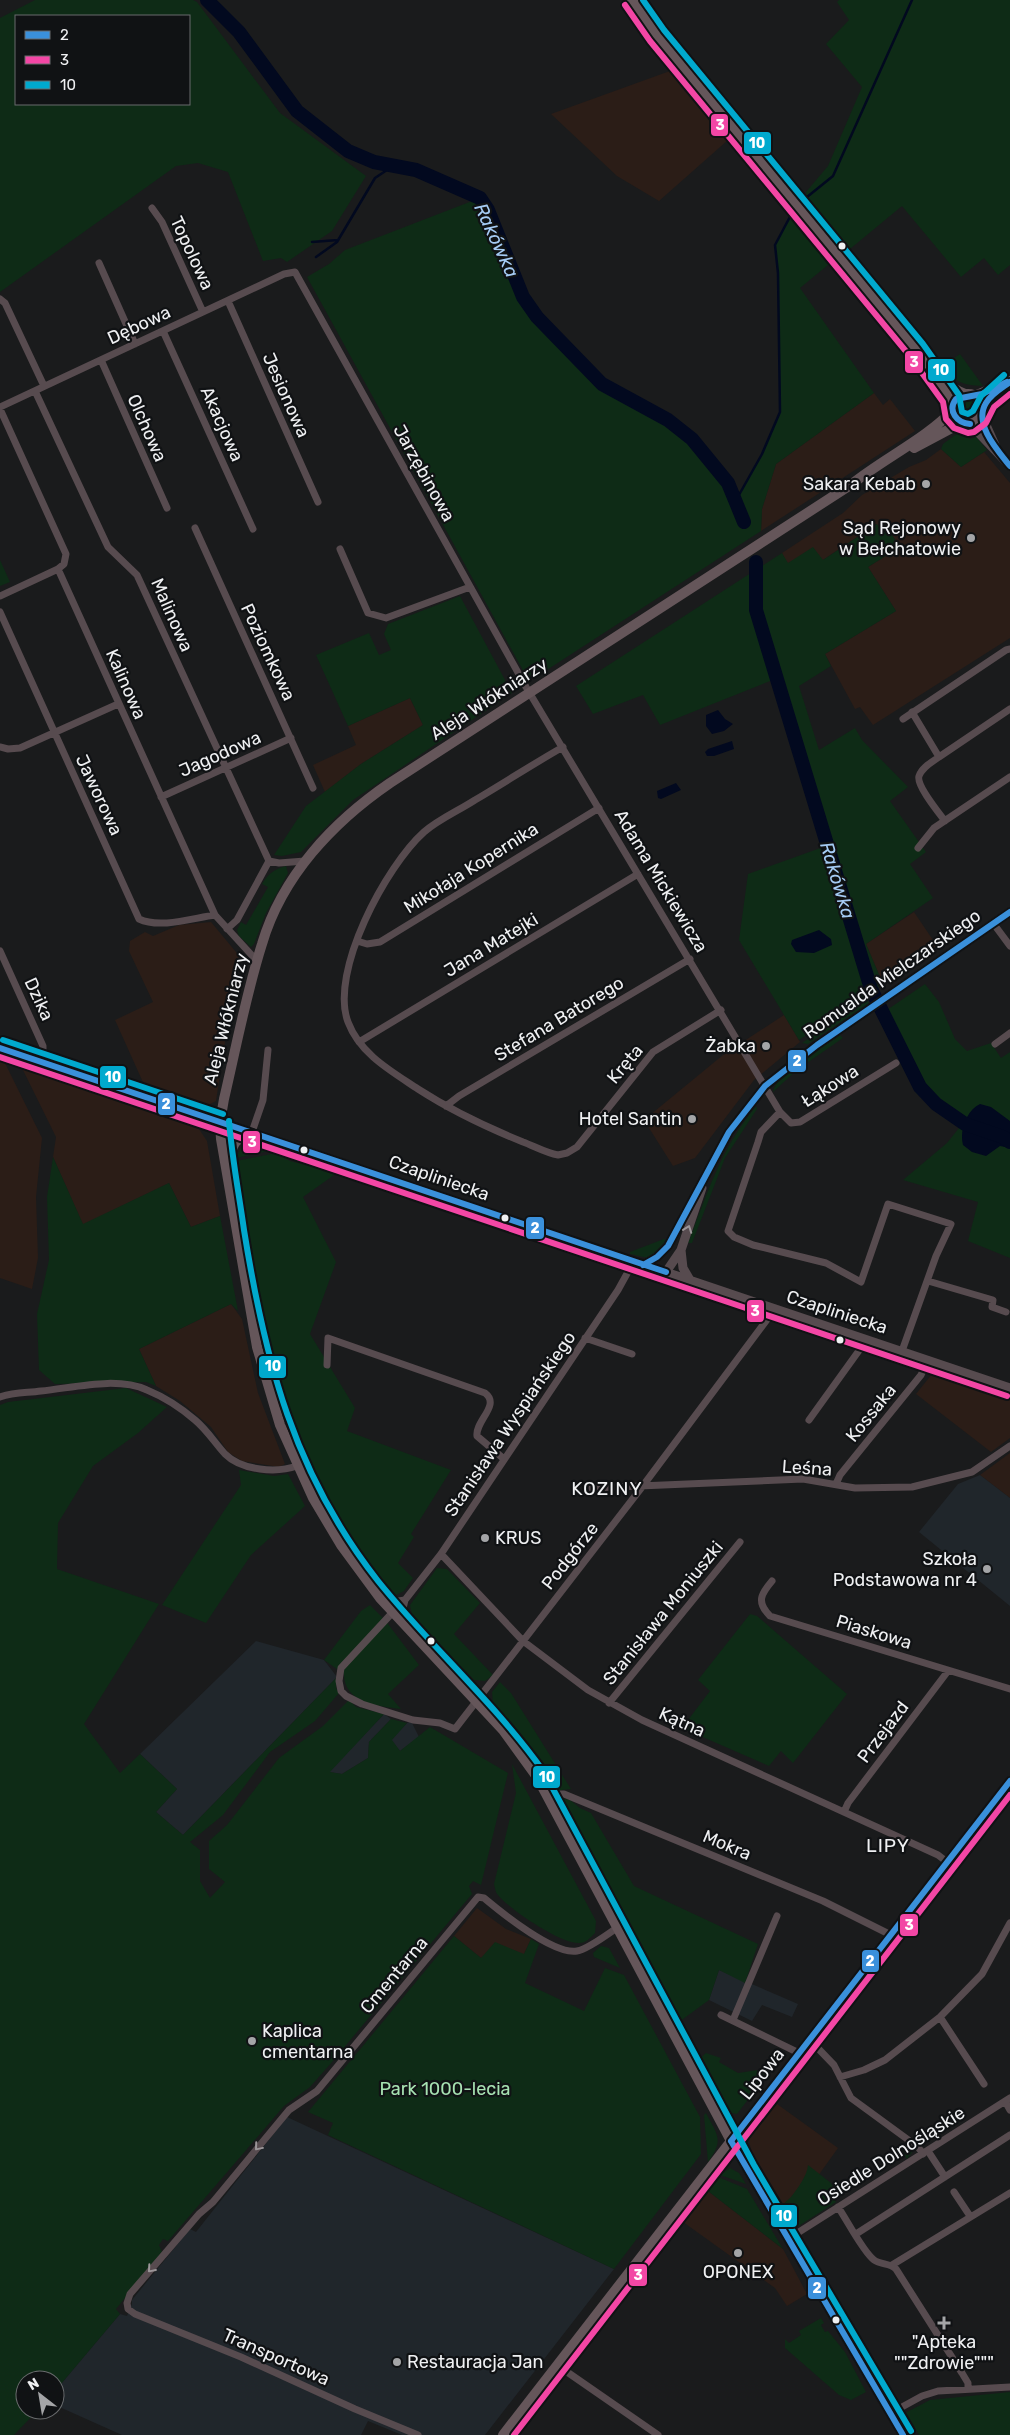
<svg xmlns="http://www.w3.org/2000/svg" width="1010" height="2435" font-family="Rubik,sans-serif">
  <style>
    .commercial { fill: #2b1d17 }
    .built { fill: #20262b }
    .green { fill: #0e2b16; fill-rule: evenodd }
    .water { fill: #02091f }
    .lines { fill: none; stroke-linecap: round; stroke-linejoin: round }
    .stream { stroke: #02091f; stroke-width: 2.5 }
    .river { stroke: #02091f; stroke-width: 14 }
    .minor { stroke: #574b4f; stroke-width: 7 }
    .tertiary { stroke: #574b4f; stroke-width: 9 }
    .secondary { stroke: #65565a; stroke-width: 10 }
    .bus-1-casing { stroke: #101214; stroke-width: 10 }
    .bus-2-casing { stroke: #101214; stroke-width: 10 }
    .bus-3-casing { stroke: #101214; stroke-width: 10 }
    .bus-1 { stroke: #3a90db; stroke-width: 6 }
    .bus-2 { stroke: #f346a5; stroke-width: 6 }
    .bus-3 { stroke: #00a9ce; stroke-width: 6 }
    .oneway { stroke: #9b9598 }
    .bus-dot { fill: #eff0f2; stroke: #101214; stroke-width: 2 }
    .poi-dot { fill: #a4a5a7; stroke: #101214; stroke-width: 2 }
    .labels { text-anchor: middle; stroke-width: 4.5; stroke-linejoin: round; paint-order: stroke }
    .street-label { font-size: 18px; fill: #eff0f2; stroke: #101214 }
    .poi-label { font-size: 18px; fill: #eff0f2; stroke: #101214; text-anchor: end }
    .park-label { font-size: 18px; fill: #a7e2b2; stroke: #101214 }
    .water-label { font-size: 19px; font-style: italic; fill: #a5cbf4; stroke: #101214 }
    .neighbourhood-label { font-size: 19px; letter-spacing: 1px; fill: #eff0f2; stroke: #101214 }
    .line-badge { stroke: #101214; stroke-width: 2 }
    .badge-label { font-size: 14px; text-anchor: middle; font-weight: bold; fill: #fff }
  </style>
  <rect width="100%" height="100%" fill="#1a1b1c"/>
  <path class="commercial" d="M670 71 728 140 659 201 617 176 551 114Z
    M874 393 883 405 890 399 915 431 761 531 762 509 776 464Z
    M941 449 961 467 984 452 1010 483V638L873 725 860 707 855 709 825 654 896 611 868 567 900 547 886 526 880 529 876 524 823 560 787 563 782 553 843 513 862 495 909 467 926 460Z
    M410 698 423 725 361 764 325 792 313 765 356 745 348 726Z
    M914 912 937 946 883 984 866 944Z
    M211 922 241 958 230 1009 216 1101 204 1107 146 1089 115 1020 153 1002 129 951 130 941 145 932 153 936 179 925Z
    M784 1015 800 1042 754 1080 695 1158 673 1166 644 1120 723 1055Z
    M0 1060 5 1063 42 1138 36 1197 38 1258 32 1289 0 1278Z
    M20 1064 199 1129 207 1141 220 1216 191 1227 169 1183 83 1225 53 1157 56 1137Z
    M231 1304 242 1319 258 1393 285 1464 279 1467 242 1461 228 1452 211 1427 180 1401 156 1386 139 1349Z
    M932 1374 1010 1399V1438L991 1452 916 1394Z
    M1010 1453V1498L980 1475Z
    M477 1908 506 1929 531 1939 524 1954 481 1958 454 1936Z
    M777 2104 838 2148 790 2215 751 2152 749 2138Z
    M708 2191 783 2249 807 2294 787 2306 775 2288 683 2222Z"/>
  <path class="built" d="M980 1475 1010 1498V1606L919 1532 958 1484Z
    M256 1641 324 1660 337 1677 183 1835 156 1812 177 1789 140 1754Z
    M384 1714 391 1719 369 1742 368 1758 342 1774 329 1772Z
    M411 1721 419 1737 400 1751 391 1740 407 1723Z
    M719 1970 798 2004 792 2017 762 2005 752 2021 709 2000Z
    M287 2117 614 2269 485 2435H402L368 2421 361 2435H122L55 2405V2391L120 2314 127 2316 132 2304V2300L190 2229 196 2232Z"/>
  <path class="green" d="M35 0H193L197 2 280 113 366 176 332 231 287 262 281 258 263 261 228 172 198 163 176 166 0 292V18ZM16 16H189V104H16Z
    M839 0H1010V265L998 275 984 258 961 277 902 206 850 249 807 197 806 192 828 166 862 87 826 44 849 20 837 2Z
    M480 198 488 210 523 297 537 317 602 384 668 420 692 439 728 483 735 502 762 455 780 412 778 273 775 245 792 213 828 265 800 288 874 393 776 464 762 509 761 531 536 677 525 674 307 277 329 264 345 250Z
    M960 354 983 386C961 385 957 382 941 367Z
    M959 409a9 9 0 1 1 18 0a9 9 0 1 1-18 0Z
    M958 433 970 439 976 437 987 450 961 467 941 449 943 444Z
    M877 524 880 529 886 526 900 547 868 567 896 611 825 654 831 666 799 686 819 750 855 728 862 740 908 787 890 801 926 852 910 864 933 898 866 944 883 984 799 1040 739 940 748 874 826 846 775 679 660 725 643 695 593 714 576 686 782 553 788 563 813 547 823 560Z
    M0 560 10 582 0 586Z
    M460 596 512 693 353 800 301 852 282 856 274 855 306 806 361 764 423 725 410 698 348 726 316 655 369 633 379 655 391 650 384 634 388 624Z
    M286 866 288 873 266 913 254 944 251 947 239 936 237 930 241 922 246 925 268 887 262 884C268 874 274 869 286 866Z
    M925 984 939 1002 955 1039 967 1051 991 1043 1001 1058 1010 1052V1258L968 1241 978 1202 903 1180 947 1143 959 1128 916 1093 878 1016Z
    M867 1000 869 1003 808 1044 802 1043Z
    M840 1035 843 1038 797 1070 773 1092C776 1073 824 1047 840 1035Z
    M756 1106 757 1109 725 1158 692 1243H688C709 1190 719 1152 756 1106Z
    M241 1147 268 1151 236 1158Z
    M276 1153 290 1161 337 1173 303 1197 336 1262 310 1334 355 1408 347 1431 451 1470 411 1534 414 1537 398 1563 413 1578 404 1591 394 1596 389 1592C334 1518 290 1439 266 1349 258 1320 258 1292 254 1263 249 1229 242 1195 236 1161Z
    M53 1157 83 1224 169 1183 191 1227 220 1216 238 1311 231 1304 139 1349 156 1386 146 1382 55 1384 39 1370 37 1314 49 1260 47 1197Z
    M664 1239 666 1240 661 1249 648 1258 630 1254V1252Z
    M126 1388 167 1407 138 1433 93 1466 58 1523 57 1569 159 1604 84 1724 120 1773 140 1754 177 1789 156 1812 183 1835 337 1677 336 1688 339 1693 315 1721 270 1752 223 1815 190 1842 200 1850V1881L210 1898 225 1882 209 1869V1841L227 1825 279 1758 323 1726 349 1700 356 1707 384 1714 330 1772 342 1774 368 1758 369 1742 391 1719 407 1723 392 1740 400 1751 430 1727 508 1773 481 1885 473 1881 469 1886 472 1894 332 2062 310 2087 284 2106 168 2241 163 2239 159 2245 162 2252 116 2309 120 2314 55 2391V2380H25V2410H38L14 2435H0V1405L8 1402Z
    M239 1470 274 1476 288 1474 305 1506 251 1555 206 1623 162 1605 241 1485Z
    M437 1568 447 1569 480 1603 454 1634 493 1675 485 1681 474 1680 412 1615 410 1605Z
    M370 1605 385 1620 419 1665 388 1694 401 1709C378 1706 344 1703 344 1674L324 1660 361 1611Z
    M750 1614 757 1616 847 1694 793 1763 781 1751 769 1766 682 1728 710 1691 698 1680Z
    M500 1682 511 1693 571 1789 553 1791 532 1755 493 1704 492 1692Z
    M512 1764 596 1921 595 1933C590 1938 586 1943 579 1943 561 1944 509 1909 498 1895 495 1892 495 1887 494 1884L516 1793Z
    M553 1796 570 1800 580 1808 591 1813 634 1886 758 1944 745 1983 719 1970 709 2000 679 2022 663 1990 634 1947Z
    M454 1936 481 1958 495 1942 524 1954 531 1939 539 1944 525 1983 584 2011 605 1968 624 1975 700 2117 701 2154 614 2269 328 2135 333 2123 308 2112Z
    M601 1946 609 1948 620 1968 594 1957 593 1953Z
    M706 2053 721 2058 719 2062 738 2073 758 2070 766 2076 737 2114C720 2114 706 2074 698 2060Z
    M706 2113C718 2136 724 2140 708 2162L704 2115Z
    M908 2144 913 2151 907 2159 900 2149Z
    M808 2165 831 2183 835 2192 831 2194 836 2202 797 2227 788 2228 779 2213C781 2204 785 2203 791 2197 798 2188 807 2176 808 2165Z
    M730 2168 739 2173 746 2184 720 2175Z
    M718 2177 747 2189 783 2249 708 2191Z
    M821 2318 824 2323 821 2325 825 2332 828 2331 845 2352 866 2392 851 2400 839 2395 785 2348V2339L789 2343 801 2335 799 2331Z
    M1010 2392V2435H919L907 2414V2412L930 2400Z"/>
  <path class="water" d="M718 710 725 719 733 724 724 731 712 734 706 726V715Z
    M732 741 734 749 714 756H707L705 752 708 749Z
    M676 783 681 790 661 799 658 798 657 791Z
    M819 930 831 939 832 945 814 953 796 952 791 944 792 940Z
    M980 1104 991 1107 1010 1121V1148L1000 1146 986 1156 972 1152 963 1145C959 1130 967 1110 980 1104Z"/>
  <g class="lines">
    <path class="stream" d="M807 197 833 176 912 0
      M312 242 338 240
      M316 257 337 242 375 178 396 164
      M735 502 762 454 780 412 778 273 775 245 792 213"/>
    <path class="river" d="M207 0 239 32 297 111 348 151 374 162 416 170 480 198 488 210 523 297 537 317 602 384 668 420 692 439 728 483 744 522
      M756 562V610L871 989 920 1087 936 1104 965 1124 1003 1137 1010 1142"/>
    <path class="minor" d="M152 208 162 222 203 312
      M99 263 135 344
      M0 299 5 303 44 386
      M228 301 318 502
      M163 331 253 529
      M101 360 167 508
      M35 391 108 547 137 575 269 861
      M0 407 284 274 295 272 526 687 780 1112 791 1123 800 1122 896 1063
      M0 409 66 554 64 564 58 569 215 915 257 961
      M195 528 313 788
      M340 549 368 613 386 618 470 587
      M0 596 58 569
      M0 612 139 919C160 929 193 918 215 915
      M912 712 939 757C932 762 922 767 919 776 916 785 939 813 945 821
      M903 719 1006 650 1010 649
      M0 747 8 749 20 748 118 704
      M563 747C533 764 504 783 475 800 458 811 439 819 424 832 386 866 329 972 348 1022 360 1054 391 1071 418 1089 452 1111 486 1127 523 1142 534 1146 546 1153 558 1155L567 1153 577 1147 653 1052 721 1010
      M939 757 1010 709
      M161 797 291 738
      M918 848 934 828 1010 777
      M993 923 1010 946
      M227 929 237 920 269 861 279 863 305 861
      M357 941 367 944 380 942 599 808
      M0 951 43 1046V1062
      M359 1042 638 874
      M995 1044 1010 1033
      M446 1106 459 1096 690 959
      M780 1112 761 1132 758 1142 728 1231 734 1237 753 1245 826 1263 861 1282 888 1204 951 1224 936 1256 902 1351
      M252 1132 263 1100 268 1050
      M928 1281 993 1300 992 1307 1006 1312
      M585 1338 632 1354
      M327 1365 328 1338 485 1393C501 1405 475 1421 477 1436L504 1459
      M0 1397C14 1392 27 1393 41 1391 73 1388 116 1376 147 1390 164 1397 181 1408 195 1420 207 1430 215 1443 225 1454 242 1471 277 1473 297 1466
      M809 1420 863 1345 865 1339
      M836 1484 840 1475 921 1375 928 1360
      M592 1488 803 1479 855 1488 912 1487 972 1472 1010 1446
      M441 1554 523 1641 588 1690 642 1720 938 1855 947 1862
      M772 1581C761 1594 756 1602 770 1616L1010 1689
      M381 1598 392 1602 405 1600
      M393 1612 341 1668 339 1681 341 1691 346 1696 362 1704 413 1720 440 1723 455 1729 642 1487 775 1309
      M404 1622 402 1613 405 1600 441 1554 618 1290 634 1261
      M609 1703 740 1542
      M549 1798 557 1794H564L823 1901 891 1935
      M844 1812 848 1803 948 1671
      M721 2015 799 2053
      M940 2017 984 2084
      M733 2020 777 1916
      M809 2039 834 2065 851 2098 918 2147 923 2154
      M840 2077 864 2070 885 2060 940 2017 982 1974 1010 1923
      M1005 2101 1010 2110
      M928 2151 945 2177
      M954 2192 970 2216
      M838 2207C847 2220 863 2252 874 2260 881 2265 890 2263 896 2269L962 2373 968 2383V2389
      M856 2234 1010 2135
      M788 2239 1010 2098
      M892 2265 1010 2193
      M557 2365 658 2435
      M891 2413 922 2396 938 2391 1010 2387
      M418 2435 355 2409 241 2357 135 2314 128 2309 127 2303 130 2294 199 2214 213 2202 289 2110 317 2091 478 1897 484 1898C502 1913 554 1955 577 1951 588 1949 608 1934 618 1927"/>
    <path class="tertiary" d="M982 416 995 445
      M970 424 1010 466
      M220 1122 1010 1388
      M681 1250 683 1268 690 1280
      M643 1265 657 1257 668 1246 729 1132 765 1086 817 1045 1010 912
      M666 1272 681 1250 702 1188
      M903 2435 731 2141 1010 1781"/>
    <path class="secondary" d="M632 0 657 35 916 350C930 365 945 387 965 394
      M937 380 953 405
      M953 409a15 15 0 1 1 30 0a15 15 0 1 1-30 0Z
      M974 396 1010 381
      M914 448 961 423
      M0 1048 220 1122
      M230 1163C231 1145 235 1138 252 1132
      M503 2435 731 2141 537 1777 503 1730 380 1598 341 1545 313 1498 280 1425 257 1347 221 1139 220 1122 224 1099C236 1048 246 994 262 944 282 876 333 822 390 783L852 484C883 459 927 438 953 410"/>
    <g class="bus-1-casing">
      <path id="bus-1" d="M1010 382C1002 388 991 394 986 403 973 424 998 451 1010 466
        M970 424C957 423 947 411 956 399L982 394 1007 382
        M0 1048 666 1272
        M643 1265 657 1257 668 1246 729 1132 765 1086 817 1045 1010 912
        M731 2141 1010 1781
        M731 2141 903 2435"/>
    </g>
    <g class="bus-2-casing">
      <path id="bus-2" d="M625 5 650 41 909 355 943 402 946 419 954 428 968 433 974 432 986 423 994 407 1010 394
        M0 1057 1007 1396
        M514 2435 1010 1795"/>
    </g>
    <g class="bus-3-casing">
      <path id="bus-3" d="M643 0 664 30 923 344 959 395 962 412 968 414 973 411 981 396 1004 375
        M3 1040 223 1114
        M229 1121C232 1158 239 1194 244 1230 265 1361 294 1474 378 1581 431 1647 495 1703 544 1772L754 2165 911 2431"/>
    </g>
    <use href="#bus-1" class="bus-1"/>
    <use href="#bus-2" class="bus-2"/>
    <use href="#bus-3" class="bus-3"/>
  </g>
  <defs><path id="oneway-chevron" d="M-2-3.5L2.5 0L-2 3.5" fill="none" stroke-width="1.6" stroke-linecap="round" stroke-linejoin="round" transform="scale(1.25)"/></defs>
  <g class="oneway">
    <use href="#oneway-chevron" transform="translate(688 1229) rotate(-70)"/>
    <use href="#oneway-chevron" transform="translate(258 2147) rotate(130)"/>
    <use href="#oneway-chevron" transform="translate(151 2269) rotate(131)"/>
  </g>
  <g class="bus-dot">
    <circle cx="842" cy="246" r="4.5"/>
    <circle cx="304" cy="1150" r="4.5"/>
    <circle cx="505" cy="1218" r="4.5"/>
    <circle cx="840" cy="1340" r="4.5"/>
    <circle cx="431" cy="1641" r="4.5"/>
    <circle cx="836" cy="2320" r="4.5"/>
  </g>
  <g class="poi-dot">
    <circle cx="926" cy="484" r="5"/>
    <circle cx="971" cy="538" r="5"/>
    <circle cx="766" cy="1046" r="5"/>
    <circle cx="692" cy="1119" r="5"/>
    <circle cx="485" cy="1538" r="5"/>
    <circle cx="987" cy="1569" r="5"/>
    <circle cx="252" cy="2041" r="5"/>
    <circle cx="738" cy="2253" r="5"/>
    <path d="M941.5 2315.5h5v5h5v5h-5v5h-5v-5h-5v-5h5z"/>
    <circle cx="397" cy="2362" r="5"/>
  </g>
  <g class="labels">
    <g class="street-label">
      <text transform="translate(192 253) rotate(65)" y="6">Topolowa</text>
      <text transform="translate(139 325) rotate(-25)" y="6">Dębowa</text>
      <text transform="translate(286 395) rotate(66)" y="6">Jesionowa</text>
      <text transform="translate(222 424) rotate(66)" y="6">Akacjowa</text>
      <text transform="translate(147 428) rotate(66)" y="6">Olchowa</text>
      <text transform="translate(424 473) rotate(61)" y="6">Jarzębinowa</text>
      <text transform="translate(172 615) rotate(66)" y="6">Malinowa</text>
      <text transform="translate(268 652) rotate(65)" y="6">Poziomkowa</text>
      <text transform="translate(126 684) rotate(66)" y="6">Kalinowa</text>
      <text transform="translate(489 699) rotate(-33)" y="6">Aleja Włókniarzy</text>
      <text transform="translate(220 754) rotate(-24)" y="6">Jagodowa</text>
      <text transform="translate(99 795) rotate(65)" y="6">Jaworowa</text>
      <text transform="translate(471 868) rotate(-32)" y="6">Mikołaja Kopernika</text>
      <text transform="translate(661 881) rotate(59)" y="6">Adama Mickiewicza</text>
      <text transform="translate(491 945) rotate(-31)" y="6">Jana Matejki</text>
      <text transform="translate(892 974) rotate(-35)" y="6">Romualda Mielczarskiego</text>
      <text transform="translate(39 999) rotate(65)" y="6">Dzika</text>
      <text transform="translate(226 1019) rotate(-76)" y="6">Aleja Włókniarzy</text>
      <text transform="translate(559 1019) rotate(-31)" y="6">Stefana Batorego</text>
      <text transform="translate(625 1064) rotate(-50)" y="6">Kręta</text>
      <text transform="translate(830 1086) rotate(-32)" y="6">Łąkowa</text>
      <text transform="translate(439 1178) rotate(19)" y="6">Czapliniecka</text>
      <text transform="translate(837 1312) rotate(18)" y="6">Czapliniecka</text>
      <text transform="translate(871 1413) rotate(-51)" y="6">Kossaka</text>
      <text transform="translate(510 1424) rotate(-56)" y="6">Stanisława Wyspiańskiego</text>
      <text transform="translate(807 1468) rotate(4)" y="6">Leśna</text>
      <text transform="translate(570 1556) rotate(-52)" y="6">Podgórze</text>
      <text transform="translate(663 1613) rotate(-51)" y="6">Stanisława Moniuszki</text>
      <text transform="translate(874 1632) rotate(17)" y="6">Piaskowa</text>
      <text transform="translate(682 1722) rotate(24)" y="6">Kątna</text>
      <text transform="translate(883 1732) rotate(-53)" y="6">Przejazd</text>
      <text transform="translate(727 1845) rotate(23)" y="6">Mokra</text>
      <text transform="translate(394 1975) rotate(-50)" y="6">Cmentarna</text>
      <text transform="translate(762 2074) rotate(-52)" y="6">Lipowa</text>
      <text transform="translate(891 2156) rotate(-32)" y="6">Osiedle Dolnośląskie</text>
      <text transform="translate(276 2357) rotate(24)" y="6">Transportowa</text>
    </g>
    <g class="poi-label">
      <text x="916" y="490">Sakara Kebab</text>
      <text x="961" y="534">Sąd Rejonowy<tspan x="961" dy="21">w Bełchatowie</tspan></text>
      <text x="756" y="1052">Żabka</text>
      <text x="682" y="1125">Hotel Santin</text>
      <text x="495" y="1544" text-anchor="start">KRUS</text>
      <text x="977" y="1565">Szkoła<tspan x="977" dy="21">Podstawowa nr 4</tspan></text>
      <text x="262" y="2037" text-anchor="start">Kaplica<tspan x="262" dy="21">cmentarna</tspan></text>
      <text x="738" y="2278" text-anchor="middle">OPONEX</text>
      <text x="944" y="2348" text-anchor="middle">"Apteka<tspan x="944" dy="21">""Zdrowie"""</tspan></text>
      <text x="407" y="2368" text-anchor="start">Restauracja Jan</text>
    </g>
    <g class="park-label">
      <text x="445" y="2095">Park 1000-lecia</text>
    </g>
    <g class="water-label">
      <text transform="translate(497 240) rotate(65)" y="7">Rakówka</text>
      <text transform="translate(838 880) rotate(73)" y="7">Rakówka</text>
    </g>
    <g class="neighbourhood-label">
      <text x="607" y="1495">KOZINY</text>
      <text x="888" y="1852">LIPY</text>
    </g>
  </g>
  <g class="line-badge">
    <rect x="710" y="113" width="19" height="24" rx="5" fill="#f346a5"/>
    <rect x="743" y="131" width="29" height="24" rx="5" fill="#00a9ce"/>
    <rect x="904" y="350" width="20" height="24" rx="5" fill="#f346a5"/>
    <rect x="927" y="358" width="29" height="24" rx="5" fill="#00a9ce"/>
    <rect x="787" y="1049" width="20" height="24" rx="5" fill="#3a90db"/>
    <rect x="99" y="1065" width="28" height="24" rx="5" fill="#00a9ce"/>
    <rect x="157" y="1092" width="19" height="24" rx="5" fill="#3a90db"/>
    <rect x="242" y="1130" width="19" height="24" rx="5" fill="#f346a5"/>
    <rect x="525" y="1216" width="20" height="24" rx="5" fill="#3a90db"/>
    <rect x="746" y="1299" width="19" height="24" rx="5" fill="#f346a5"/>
    <rect x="258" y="1355" width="29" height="24" rx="5" fill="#00a9ce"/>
    <rect x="532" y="1765" width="29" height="24" rx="5" fill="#00a9ce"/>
    <rect x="899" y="1913" width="20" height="24" rx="5" fill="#f346a5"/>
    <rect x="861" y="1949" width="19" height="24" rx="5" fill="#3a90db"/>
    <rect x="770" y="2204" width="28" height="24" rx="5" fill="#00a9ce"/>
    <rect x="628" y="2263" width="20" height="24" rx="5" fill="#f346a5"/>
    <rect x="807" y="2276" width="20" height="24" rx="5" fill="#3a90db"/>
  </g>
  <g class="badge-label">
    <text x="720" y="130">3</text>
    <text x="757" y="148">10</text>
    <text x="914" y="367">3</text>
    <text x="941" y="375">10</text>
    <text x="797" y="1066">2</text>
    <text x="113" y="1082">10</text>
    <text x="166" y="1109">2</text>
    <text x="252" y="1147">3</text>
    <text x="535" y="1233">2</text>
    <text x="755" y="1316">3</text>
    <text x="273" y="1371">10</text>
    <text x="547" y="1782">10</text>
    <text x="909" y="1930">3</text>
    <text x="870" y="1966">2</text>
    <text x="784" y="2221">10</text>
    <text x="638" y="2280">3</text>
    <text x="817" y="2293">2</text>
  </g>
  <rect x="15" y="15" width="175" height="90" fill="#101214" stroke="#696b6d"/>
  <rect x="25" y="31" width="25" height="8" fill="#3a90db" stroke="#696b6d"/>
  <text x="60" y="40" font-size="15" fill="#eff0f2">2</text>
  <rect x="25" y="56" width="25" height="8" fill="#f346a5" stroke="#696b6d"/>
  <text x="60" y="65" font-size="15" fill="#eff0f2">3</text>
  <rect x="25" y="81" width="25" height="8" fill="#00a9ce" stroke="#696b6d"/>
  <text x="60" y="90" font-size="15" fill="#eff0f2">10</text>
  <g transform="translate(40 2395) rotate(329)"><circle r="24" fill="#101214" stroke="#696b6d"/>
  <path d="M0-4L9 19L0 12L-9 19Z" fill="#a4a5a7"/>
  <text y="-8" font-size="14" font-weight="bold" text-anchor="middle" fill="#eff0f2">N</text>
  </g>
</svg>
